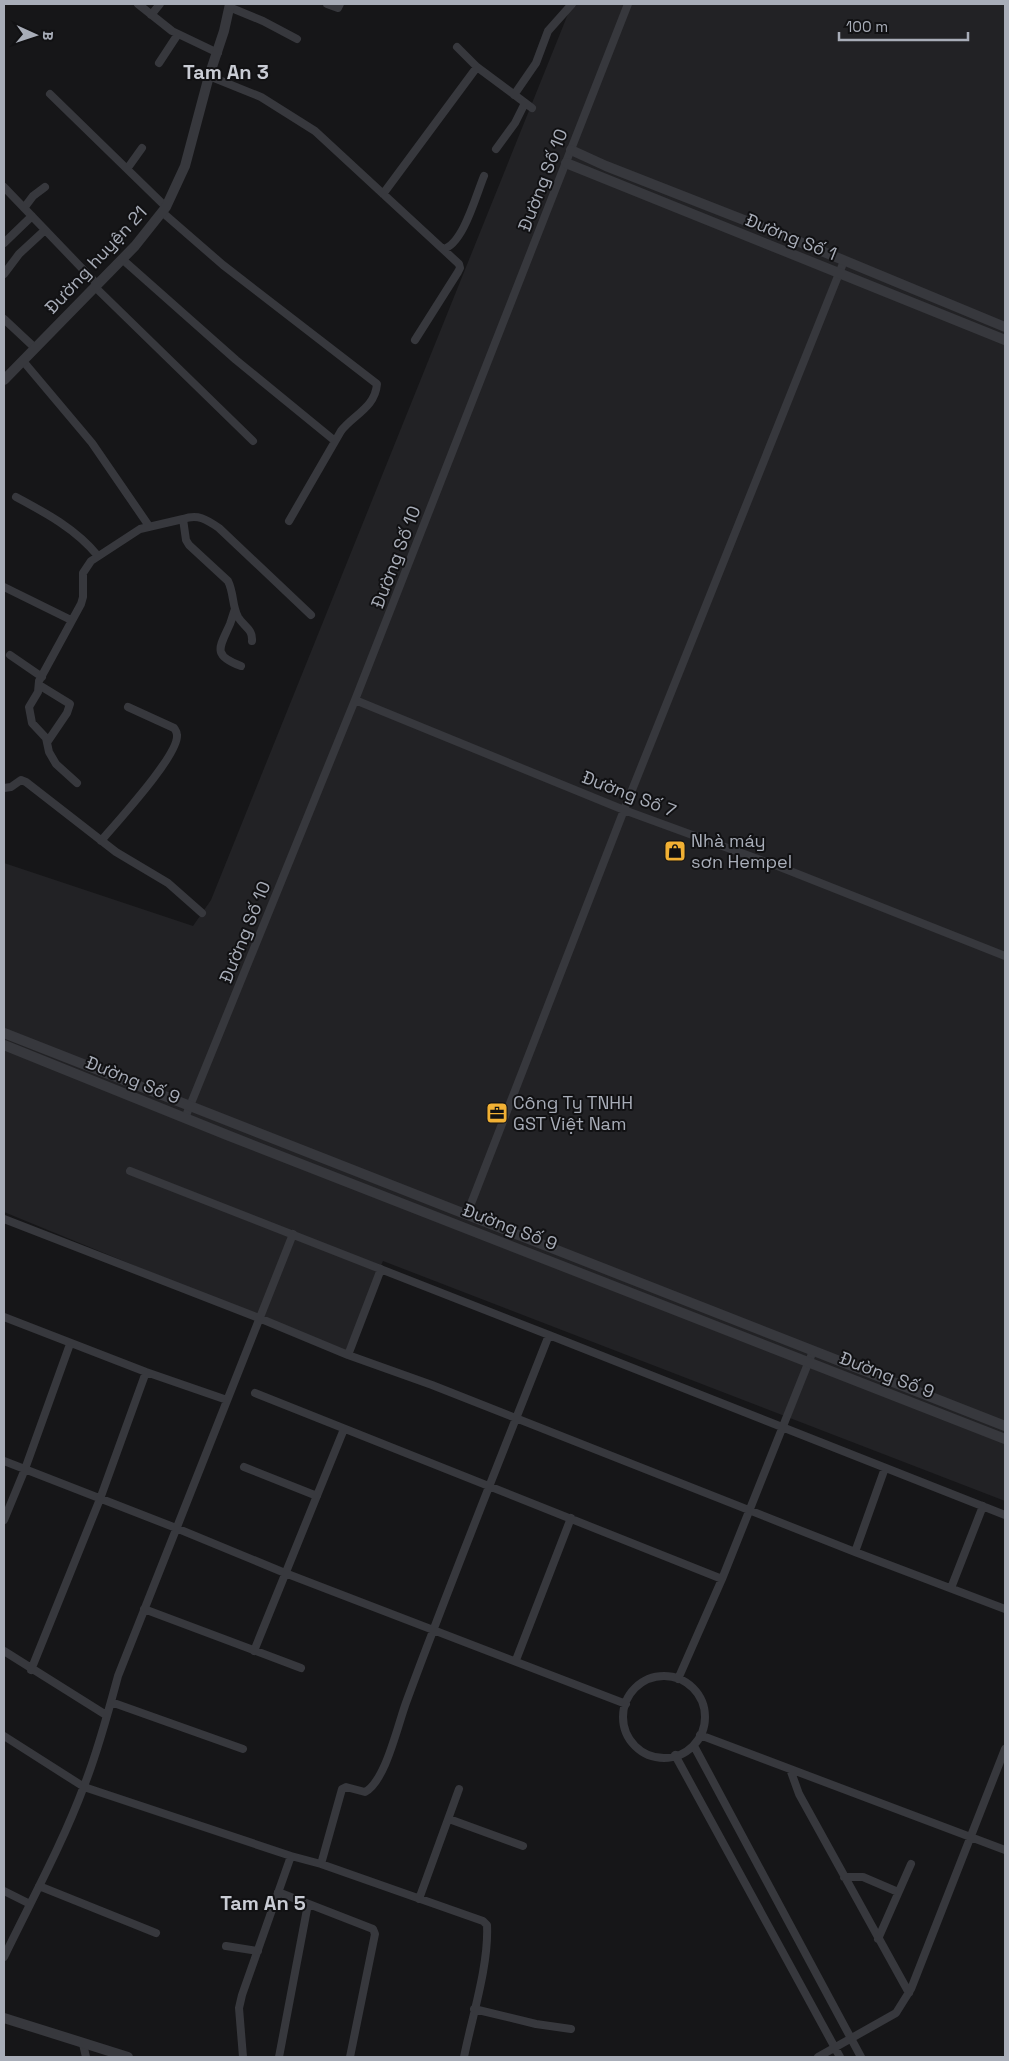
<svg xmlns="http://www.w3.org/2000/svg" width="1009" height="2061" font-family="'Space Grotesk',sans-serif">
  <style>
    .built { fill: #222225 }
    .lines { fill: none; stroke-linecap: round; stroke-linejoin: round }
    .minor { stroke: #37383d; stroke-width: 8 }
    .tertiary { stroke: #37383d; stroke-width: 10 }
    .labels { text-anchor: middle; stroke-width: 4; stroke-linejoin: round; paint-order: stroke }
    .street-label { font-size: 18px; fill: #a8adb8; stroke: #111113 }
    .poi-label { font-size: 18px; fill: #a8adb8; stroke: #111113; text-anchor: start }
    .quarter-label { font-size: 20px; font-weight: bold; fill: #c9ccd4; stroke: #111113 }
  </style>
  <rect width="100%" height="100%" fill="#161618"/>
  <path class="built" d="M572 4H1005V1501L383 1261 345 1352 4 1212V863L193 926 211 900Z"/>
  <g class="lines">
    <path class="minor" d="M138 4 172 31 218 53
      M327 4 338 8 340 4
      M229 7 263 21 297 39
      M151 15 160 4
      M457 47 477 67 532 108
      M159 63 178 34
      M209 76 261 97 315 131 459 264 460 268 458 272 415 340
      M50 94 166 207
      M514 95 536 63 548 31 572 4
      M496 149 515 123 525 103
      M127 169 142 148
      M4 187 97 284
      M383 194 477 67
      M24 208 33 196 45 187
      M162 212 223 265 377 384C375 408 353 415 341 431L289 521
      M4 243 32 216
      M443 249C463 245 476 195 484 176
      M122 259 236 360 335 441
      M4 274 19 254 45 230
      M95 287 253 441
      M4 319 35 348
      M23 361 92 443 149 526
      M16 497C46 513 76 529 98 556
      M183 519C198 514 206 519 219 528L311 615
      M4 587 71 620
      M235 609C233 614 232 619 230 624 220 647 211 655 241 666
      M10 655 42 677
      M39 685 70 704 67 713 48 741
      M355 700 624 810 780 867 1005 956
      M77 783 56 764 49 752 46 738 32 723 29 707 38 692 39 681 81 604 83 597V573L91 561 140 529 183 519 186 540 189 545 228 581C234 593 232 606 238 617 244 627 253 629 252 641
      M4 788 11 787 21 780 26 782 116 852 168 883 202 913
      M101 841C116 823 179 755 177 735 177 732 176 731 174 728L128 707
      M185 1118 355 700 628 4
      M130 1171 549 1335
      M467 1214 624 810 844 261
      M4 1219 259 1318 348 1355 432 1385 855 1552 1005 1609
      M4 1317 146 1372 227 1400
      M348 1355 381 1269
      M255 1393 722 1579
      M4 1461 176 1528 285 1573 626 1704
      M244 1467 317 1496
      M4 1520 25 1469 70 1344
      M855 1552 885 1468
      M951 1588 983 1506
      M144 1609 301 1668
      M4 1651 106 1715
      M254 1651 344 1429
      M516 1660 571 1518
      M31 1670 100 1499 146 1372
      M623 1717a41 41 0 1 1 82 0a41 41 0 1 1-82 0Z
      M678 1679 722 1579 813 1351
      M111 1702 243 1749
      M700 1735 1005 1850
      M4 1736 84 1787 291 1856 321 1864 483 1921 487 1925C489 1965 472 2017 464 2057
      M694 1746 861 2057
      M675 1755 840 2057
      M790 1769 799 1794 909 1993
      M449 1819 523 1846
      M321 1864 342 1789 346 1787 365 1792C386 1781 398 1723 407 1700 452 1578 501 1457 549 1335L1005 1515
      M844 1877H863L898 1892
      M39 1886 156 1933
      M4 1891 30 1904
      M278 1892 373 1929 375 1934 350 2057
      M419 1899 459 1789
      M878 1939 911 1864
      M226 1946 258 1951
      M4 1957C31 1901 62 1845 84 1786 98 1751 108 1713 118 1676L293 1234
      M474 2009 536 2024 571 2029
      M83 2044 86 2057
      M243 2057 239 2008 242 1995 291 1856
      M279 2057 308 1904
      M818 2057 896 2013 911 1989 1005 1749"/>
    <path class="tertiary" d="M571 150 606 166 790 238 1005 327
      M566 163 1005 340
      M4 380 135 246 166 207 185 166 209 76 224 31 230 4
      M4 1033 1005 1426
      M4 1045 227 1135 1005 1439
      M4 2018 128 2057"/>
  </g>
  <defs>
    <g id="shop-square" transform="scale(1.125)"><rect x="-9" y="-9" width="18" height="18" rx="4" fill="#f2b134" stroke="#111113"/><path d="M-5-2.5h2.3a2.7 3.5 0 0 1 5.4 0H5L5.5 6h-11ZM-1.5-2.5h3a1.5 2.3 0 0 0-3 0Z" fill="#111"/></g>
    <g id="office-square" transform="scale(1.125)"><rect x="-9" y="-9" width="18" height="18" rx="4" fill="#f2b134" stroke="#111113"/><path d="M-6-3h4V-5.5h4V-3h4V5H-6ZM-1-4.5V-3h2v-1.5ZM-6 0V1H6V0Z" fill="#111"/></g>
  </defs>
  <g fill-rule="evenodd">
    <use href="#shop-square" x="675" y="851"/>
    <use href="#office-square" x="497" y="1113"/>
  </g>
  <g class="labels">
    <g class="street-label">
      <text transform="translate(543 180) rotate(-69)" y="6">Đường Số 10</text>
      <text transform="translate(791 237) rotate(22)" y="6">Đường Số 1</text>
      <text transform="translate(96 260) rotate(-47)" y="6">Đường huyện 21</text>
      <text transform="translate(396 557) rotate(-69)" y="6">Đường Số 10</text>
      <text transform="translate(629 794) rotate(21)" y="6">Đường Số 7</text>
      <text transform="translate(245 932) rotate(-68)" y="6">Đường Số 10</text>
      <text transform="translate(133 1080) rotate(22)" y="6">Đường Số 9</text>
      <text transform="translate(510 1227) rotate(21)" y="6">Đường Số 9</text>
      <text transform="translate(887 1375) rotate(21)" y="6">Đường Số 9</text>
    </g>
    <g class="poi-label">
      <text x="691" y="847">Nhà máy<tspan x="691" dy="21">sơn Hempel</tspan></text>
      <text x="513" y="1109">Công Ty TNHH<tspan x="513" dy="21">GST Việt Nam</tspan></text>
    </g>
    <g class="quarter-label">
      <text x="226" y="79">Tam An 3</text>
      <text x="263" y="1910">Tam An 5</text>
    </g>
  </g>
  <rect width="1009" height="2061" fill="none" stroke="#a8adb8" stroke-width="10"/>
  <g transform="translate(35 35) rotate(93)" stroke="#111113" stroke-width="4" paint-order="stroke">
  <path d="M0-4L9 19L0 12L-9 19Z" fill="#a8adb8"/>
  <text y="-8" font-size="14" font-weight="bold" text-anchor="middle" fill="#a8adb8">B</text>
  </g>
  <path d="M839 32v8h129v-8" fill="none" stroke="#a8adb8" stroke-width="2.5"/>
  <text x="846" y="32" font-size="15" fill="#a8adb8" stroke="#111113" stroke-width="4" paint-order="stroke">100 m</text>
</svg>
